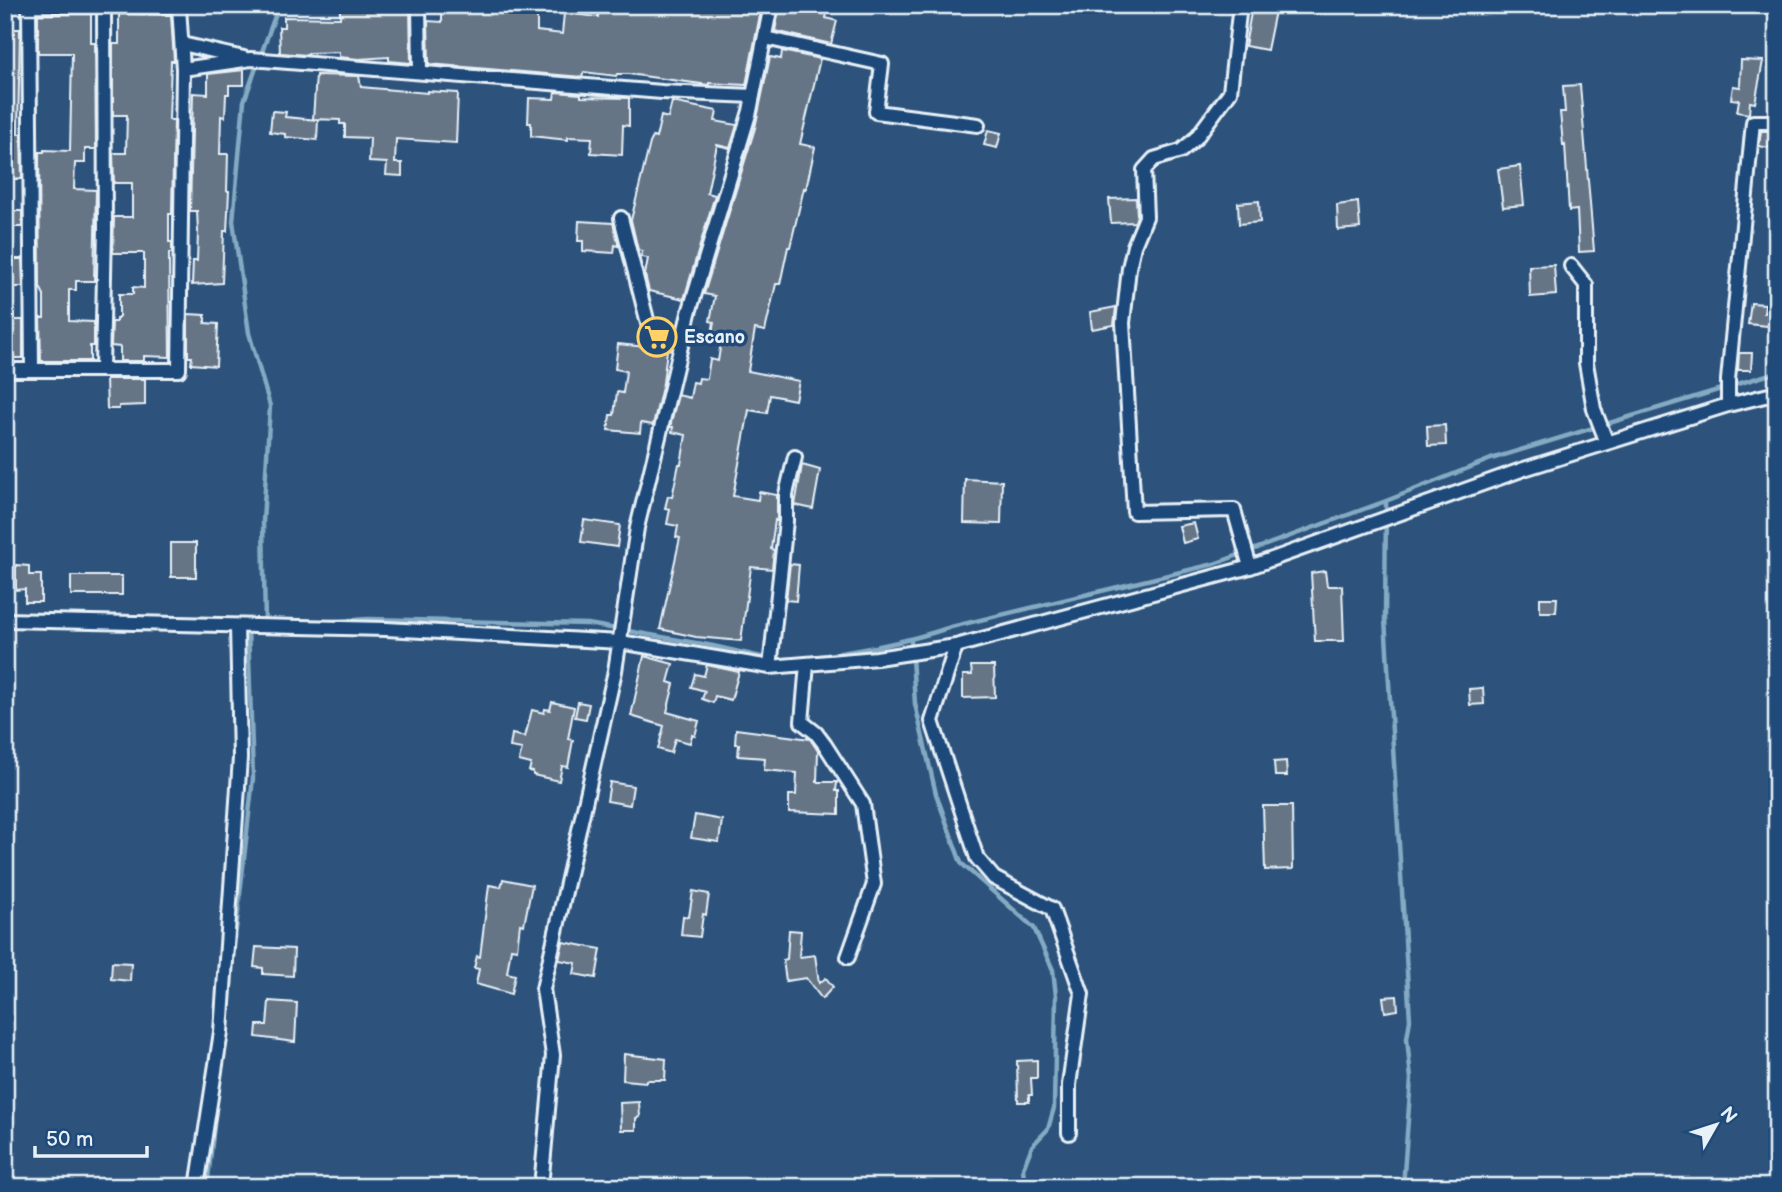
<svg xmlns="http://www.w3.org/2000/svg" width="1782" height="1192" font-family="'Balsamiq Sans',sans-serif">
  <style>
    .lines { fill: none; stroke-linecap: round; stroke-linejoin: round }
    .stream { stroke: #85aac3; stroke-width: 4.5 }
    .building { fill: #667586; stroke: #e8f1f8; stroke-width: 2 }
    .street-casing { stroke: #e8f1f8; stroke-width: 18 }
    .street { stroke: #1f4a7a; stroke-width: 12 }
    .labels { text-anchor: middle; stroke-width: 7; stroke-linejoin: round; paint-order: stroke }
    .poi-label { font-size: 18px; font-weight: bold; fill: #e8f1f8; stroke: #1f4a7a; text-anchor: start }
  </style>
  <rect width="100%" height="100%" fill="#2d537c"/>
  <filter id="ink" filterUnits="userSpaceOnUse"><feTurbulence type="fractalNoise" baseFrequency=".0143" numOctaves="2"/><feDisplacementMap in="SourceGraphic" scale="14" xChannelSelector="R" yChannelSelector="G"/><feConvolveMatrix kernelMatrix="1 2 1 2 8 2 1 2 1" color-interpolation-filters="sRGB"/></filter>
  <g filter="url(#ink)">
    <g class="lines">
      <path class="stream" d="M1386 501 1385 619 1410 1020 1407 1038 1411 1079 1403 1187
        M317 622 368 619 588 624 713 646 770 659
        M265 623 263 522 270 406 249 333 233 221 244 101 279 5
        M911 641 915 704 936 794 961 863 1034 928 1053 970 1056 996 1054 1108 1048 1129 1032 1146 1023 1169 1025 1187
        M799 659C852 652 901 644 951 627L1214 564 1386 501 1491 459 1777 372
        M231 974 253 778 248 627
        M207 1187 218 1090"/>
    </g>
    <path class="building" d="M340 5H410L411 63 389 61V57L359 59 339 57V52L310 53 307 55 280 53 279 27H284V17L340 18Z
      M450 5H537V31L562 34 564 13 598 17 599 5H762L746 85 709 83V85L628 74H617L616 76 584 72 582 77 429 64 428 21 442 22V11H450Z
      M780 5H829L826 18 837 21 831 44 775 31Z
      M1252 7 1275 11 1267 50 1245 46Z
      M38 14H91V43H95L96 149H85V163H75L74 189 96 190 94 281H76V290H69V321L94 322V346H90V361H41L40 318H44V295L40 287 39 152H44V150L70 151 72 53H38Z
      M119 14 171 15 174 61H171L169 120H174L172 210V214H169V242H172V253H169L170 357 144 356V361H120V347L111 346 112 322H116V318H119V294H133V287L144 288V253H113L114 217H132V183H114L113 153H126L127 115H113V44H119Z
      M6 29H20L18 134H21L22 179H5Z
      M782 51 820 59 800 144 815 147 806 189 804 188 790 247H788L780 284H776L765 331 755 329 748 371 799 381 795 400 770 395 767 413 749 410 733 496 758 500 759 492 777 495V521L775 520 771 549 774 550 772 569 751 567 741 641 696 637 660 629 680 538 676 537 678 526 667 524 670 509 665 508 668 496 672 497 679 464H681L686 435 672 432 673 427H670L678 395 690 398 693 382 698 383 699 378 707 379 710 359 718 361 722 336 712 334 714 322 710 321 715 296 704 294 755 128 770 57 781 59Z
      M1741 60 1763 61 1755 103 1750 102 1749 114 1737 112 1739 100 1731 99 1733 86 1740 87Z
      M244 70V85H229V94H226L225 117 221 116 220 154H228L227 191H229L227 231H224L222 283 192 285 193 261H197L198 232 197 211H190L193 93 208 94V74Z
      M316 75 359 76 361 87 427 93V91L458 93 456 143 396 139 395 163H402V176L386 175 387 163 369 162 370 138 345 137V124H340V120L313 119Z
      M1580 85 1594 251 1579 252 1577 210 1569 211 1565 144 1563 145 1560 112H1565L1563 86Z
      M555 92 581 94V97L629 98V126L623 125 622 155 591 153 592 138 568 137V140L531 136V123H528L529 98 554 99Z
      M672 102 717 111 715 121 737 125 730 148 717 145 707 193 715 195 684 299 649 291 645 275 648 258 641 257 642 251 638 250 631 220 650 143 653 137 656 138 661 116 668 118Z
      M272 111 286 112 285 117 318 120 317 140 285 137V134L270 132Z
      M988 130 1001 133 997 148 984 145Z
      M1761 131H1772L1769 148 1759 146Z
      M1520 166 1524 205 1503 207 1498 169Z
      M1136 198 1137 215 1135 222 1111 223 1109 199Z
      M1259 201 1260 222 1239 224 1238 203Z
      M1358 202 1360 228 1338 230 1337 205Z
      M5 211H22V227H5Z
      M579 221 613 223 618 242V246L615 245 614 253 583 251V241H578Z
      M5 259H22L23 287H5Z
      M1554 265 1556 295 1530 297 1529 266Z
      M1751 303 1765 304 1764 313 1777 312V327L1748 324Z
      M1116 307 1114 325 1092 329 1090 312Z
      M188 314 205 315V323L218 324 216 366 191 364 192 357H188Z
      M5 320H23V358H5Z
      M618 344 646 347 653 352 667 350 663 383 653 425 641 423 640 433 608 430 610 415H614L617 392 623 393 626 371 615 369Z
      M1739 353H1752L1751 370H1738Z
      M106 379H145V405L119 406V409H107Z
      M1445 425 1446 445 1428 446 1427 426Z
      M802 465 820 470 813 509 795 505Z
      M965 479 1002 481 1001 524 964 523Z
      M584 520 620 525 617 547 581 542Z
      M1194 523 1198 539 1183 543 1179 526Z
      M171 543H196V577H171Z
      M790 564 799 565 796 601 786 600Z
      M16 565 29 566V575H41V602H25V589L16 590Z
      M1325 571 1327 586H1342L1344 641H1315L1311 573Z
      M71 576H122V595H71Z
      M1540 598H1557L1556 612H1540Z
      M644 656 673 664 668 682 674 684 667 712 699 721 695 736 692 735 690 743 675 739 671 753 658 749 664 726 631 716Z
      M707 665 739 672 731 700 715 696 713 703 702 699 705 691 691 687 695 674 704 676Z
      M971 666H994L995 697 963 698V675H972Z
      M1483 688 1484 704 1470 705 1469 689Z
      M552 702 574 707 568 739 573 740 568 767 562 766 559 781 533 775V772L529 771 531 764 519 761 522 749 510 747 512 734 525 737 532 710 544 713 545 709 550 710Z
      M578 702 589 704 586 719 575 717Z
      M736 729 810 739 818 751 817 782H837L836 791H839V814L789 812V795H796L797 773 764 770 765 758 738 756 739 744H735Z
      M1286 761 1287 776H1275L1274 762Z
      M610 782 633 786 630 805 607 801Z
      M1263 806H1292L1293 869 1265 870Z
      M695 815 722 820 719 842 691 838Z
      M503 879 532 885 524 925 520 924 517 949 511 948 507 973 515 975 511 994 476 984 479 969 474 968 477 956 480 957 489 885 501 887Z
      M693 891 709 894 706 915 703 914 700 937 681 935 683 916 689 917Z
      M789 930 801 931 799 957 815 955 819 983 826 978 833 987 822 999 806 978 786 981 783 960 787 959Z
      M563 942 601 949 596 978 574 974 576 963 559 960Z
      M256 947 294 949 293 976 263 974V968L254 967Z
      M112 962 131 963 130 981 111 979Z
      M1397 996 1398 1010 1385 1012 1383 997Z
      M269 1001 297 1003 295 1042 256 1037 257 1025H267Z
      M624 1054 666 1059 665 1080H646V1082L623 1080Z
      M1037 1060V1078H1031L1032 1095H1029V1102H1018L1017 1061Z
      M639 1102 640 1117 636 1118V1130H621L620 1103Z"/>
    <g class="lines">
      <g class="street-casing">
        <path id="street" d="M29 5 32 370
          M419 5 420 71
          M1240 5 1230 92 1196 138 1181 151 1154 159 1144 170 1146 217 1134 246 1129 268 1123 323 1134 512 1234 510 1250 567
          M765 38 882 64 876 112 978 125
          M182 44 244 58
          M183 69 251 59 662 92 753 96
          M621 218 653 343 683 340
          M1571 266 1586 285V363L1594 409 1607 443
          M102 368 105 229 104 7
          M5 370H179L183 69 179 6 33 5
          M1728 405V380L1753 122H1777
          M5 620 386 629 620 642 770 667 877 658 956 646 1250 567 1524 469 1728 405 1777 393
          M956 646 932 721 977 858 994 878 1052 909 1082 994 1069 1085V1133
          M807 664 802 722 816 733 825 745 863 804 874 884 848 957
          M770 667 786 521V494L795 457
          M197 1187 221 1032 240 758 237 626
          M541 1187 553 1055 543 989 615 671 637 528 689 313 750 111 771 5"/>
      </g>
      <use href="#street" class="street"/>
    </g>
  </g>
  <defs>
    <g id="supermarket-ring" transform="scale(2.0125)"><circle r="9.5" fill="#1f4a7a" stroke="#ffd166" stroke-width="1.5"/><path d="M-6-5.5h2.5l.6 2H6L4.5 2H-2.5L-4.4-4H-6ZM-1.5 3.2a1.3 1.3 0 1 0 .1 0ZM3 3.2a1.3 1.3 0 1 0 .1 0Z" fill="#ffd166"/></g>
  </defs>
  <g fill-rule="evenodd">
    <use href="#supermarket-ring" x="657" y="337"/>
  </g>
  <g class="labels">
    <g class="poi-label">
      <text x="684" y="343">Escano</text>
    </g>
  </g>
  <rect width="1782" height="1192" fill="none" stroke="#1f4a7a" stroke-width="28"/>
  <rect x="14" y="14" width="1754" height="1164" fill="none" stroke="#e8f1f8" stroke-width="2.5" filter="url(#ink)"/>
  <g transform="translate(1716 1125) rotate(51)" stroke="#1f4a7a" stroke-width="5" paint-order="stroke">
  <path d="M0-5L12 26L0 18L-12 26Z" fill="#e8f1f8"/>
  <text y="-10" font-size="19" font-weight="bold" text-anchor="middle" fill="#e8f1f8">N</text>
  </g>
  <path d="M35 1146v10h112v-10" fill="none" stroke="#e8f1f8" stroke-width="3.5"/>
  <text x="46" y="1146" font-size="21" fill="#e8f1f8" stroke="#1f4a7a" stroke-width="5" paint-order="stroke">50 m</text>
</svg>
